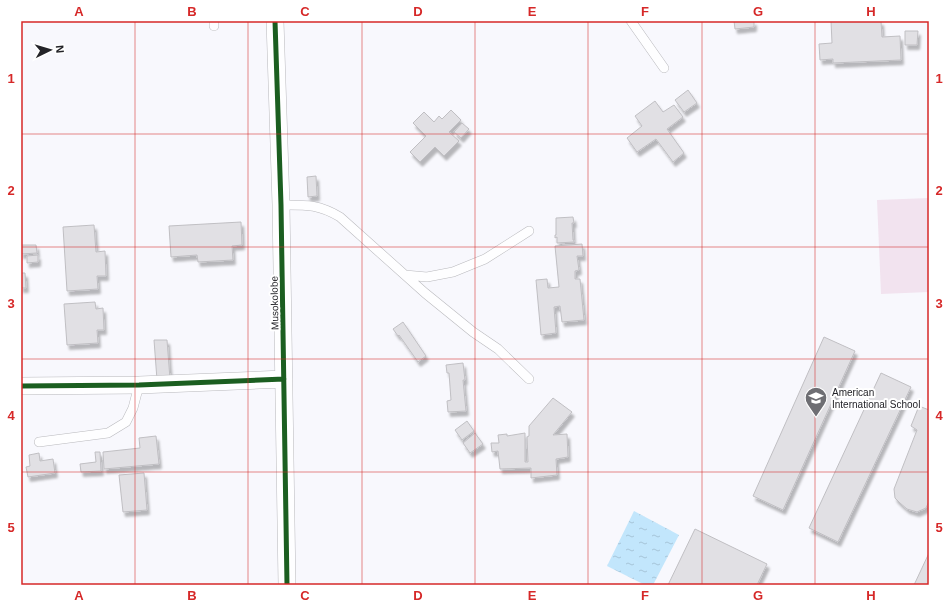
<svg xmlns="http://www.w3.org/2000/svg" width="950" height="606" font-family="Arial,sans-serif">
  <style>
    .green { fill: #f2e3ef }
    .water { fill: url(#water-ripples) }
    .building { fill: #e1e0e4; stroke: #c0bfc3; filter: url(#shadow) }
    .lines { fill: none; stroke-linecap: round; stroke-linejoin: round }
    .service-casing { stroke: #b9b9bd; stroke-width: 10 }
    .minor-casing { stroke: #b9b9bd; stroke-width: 18 }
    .service { stroke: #fefeff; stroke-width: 9 }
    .minor { stroke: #fefeff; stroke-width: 17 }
    .cycleway-casing { stroke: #fff; stroke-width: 8 }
    .cycleway { stroke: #1b5e20; stroke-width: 5 }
    .grid { fill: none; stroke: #d62828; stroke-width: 1; stroke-opacity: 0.55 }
    .labels { text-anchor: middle; stroke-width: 4; stroke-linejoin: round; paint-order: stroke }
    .street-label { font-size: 10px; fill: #232328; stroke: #fff }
    .poi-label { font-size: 10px; fill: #232328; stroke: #fff; text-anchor: start }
    .neatline { fill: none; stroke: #d62828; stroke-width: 1.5 }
    .grid-label { font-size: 13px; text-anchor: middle; font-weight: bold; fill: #d62828 }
  </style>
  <defs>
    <pattern id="water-ripples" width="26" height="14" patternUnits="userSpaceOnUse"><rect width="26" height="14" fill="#c2e6fc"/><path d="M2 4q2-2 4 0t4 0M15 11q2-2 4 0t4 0" fill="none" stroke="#a6c5d8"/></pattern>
    <filter id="shadow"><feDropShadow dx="2.5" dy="4.5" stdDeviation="1" flood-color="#0004"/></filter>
  </defs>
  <rect width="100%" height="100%" fill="#f8f8fd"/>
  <path class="green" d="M929 198V292L881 294 877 200Z"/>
  <path class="water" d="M634 511 679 535 653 585H645L607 566Z"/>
  <path class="building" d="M734 21H754V27L735 29Z
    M831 21H881L882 37 900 36 901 60 833 63V59L820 60 819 44 832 43Z
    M905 31H918L917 45H905Z
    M688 90 697 103 684 112 675 100Z
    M655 101 663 112 674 105 683 117 667 129 684 153 673 162 656 139 637 152 627 138 642 126 635 116Z
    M451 110 461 120 449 132 459 141 444 156 435 147 420 162 410 152 426 136 413 123 424 112 434 122 439 116 442 119Z
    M462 123 469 129 461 138 454 132Z
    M316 176 317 196 308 197 307 177Z
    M573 217 574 223H572L573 240H574V242L557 243V237L555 238V235H556V218Z
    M241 222 242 245 232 246 233 260 198 262 197 255 171 257 169 226Z
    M94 225 96 252 105 251 106 276H97L98 289 67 291 63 227Z
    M582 244 583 256H577L579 270 575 271V279H580L584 320 562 322 560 306 554 307 556 333 541 335 536 280 547 279 548 288 559 287 555 246Z
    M21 245H36L37 253 21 254Z
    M38 255V262L27 263V256Z
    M21 273H25L26 288H21Z
    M95 302 96 309 103 308 104 330H97L98 343 67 345 64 304Z
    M403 322 426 356 418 362 399 335 398 336 393 329Z
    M824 337 855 351 783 510 753 496Z
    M154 340H167L170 379 157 380Z
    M463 363 465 380H463L466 411 448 412 447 401 451 400 449 373H447L446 365Z
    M881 373 911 387 838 542 809 528Z
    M553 398 572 412 553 435 567 434 568 457 556 459 557 475 531 478V468L500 469 498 451 492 452 491 443H499L498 435 507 434V436L525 433V462H528L527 437 529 436V426Z
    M919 406 929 410V501L926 508 917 512 907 509 900 503 895 498 894 489 917 430 911 426Z
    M467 421 474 431 462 440 455 430Z
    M475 433 483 444 470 453 463 443Z
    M156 436 159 464 104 469 103 452 140 448 139 438Z
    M95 452H100L101 471 81 472 80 464 96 462Z
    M39 453 40 461 53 459 55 473 28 477 26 467 30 466 29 455Z
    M144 473 147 510 123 512 119 475Z
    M695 529 767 564 757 585H668Z
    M929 553V585H914Z"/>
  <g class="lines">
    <g class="service-casing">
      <path id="service" d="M214 21V26
        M631 21 664 68
        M281 205C306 205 318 204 340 217L425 293 473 332 498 349 529 379
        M405 275 427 277 453 272 485 259 529 231
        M39 442 108 433 126 422 133 408 139 385"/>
    </g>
    <g class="minor-casing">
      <path id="minor" d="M275 21 281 205 287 585
        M21 386 139 385 284 379"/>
    </g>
    <use href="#service" class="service"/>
    <use href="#minor" class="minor"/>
    <g class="cycleway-casing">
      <path id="cycleway" d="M275 21 281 205 287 585
        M21 386 139 385 284 379"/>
    </g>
    <use href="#cycleway" class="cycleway"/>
  </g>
  <path class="grid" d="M135 21V585M248 21V585M362 21V585M475 21V585M588 21V585M702 21V585M815 21V585M21 134H929M21 247H929M21 359H929M21 472H929"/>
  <defs>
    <g id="school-pin" transform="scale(1.15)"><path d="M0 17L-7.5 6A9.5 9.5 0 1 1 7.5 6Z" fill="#6e6e73" stroke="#fff"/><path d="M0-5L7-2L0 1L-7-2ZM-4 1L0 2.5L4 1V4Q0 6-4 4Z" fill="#fff"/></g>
  </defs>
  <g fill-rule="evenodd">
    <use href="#school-pin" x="816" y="398"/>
  </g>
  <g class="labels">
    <g class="street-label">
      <text transform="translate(274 303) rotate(-91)" y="4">Musokolobe</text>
    </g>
    <g class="poi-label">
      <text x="832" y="396">American<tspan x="832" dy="12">International School</tspan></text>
    </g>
  </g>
  <rect width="950" height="606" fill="none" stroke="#ffffff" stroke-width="44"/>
  <g transform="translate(50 50) rotate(85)" stroke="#ffffff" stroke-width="3" paint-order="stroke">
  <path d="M0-3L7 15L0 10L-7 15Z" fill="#232328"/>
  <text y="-6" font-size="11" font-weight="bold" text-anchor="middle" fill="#232328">N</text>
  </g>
  <rect x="22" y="22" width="906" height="562" class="neatline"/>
  <g class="grid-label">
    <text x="79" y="16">A</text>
    <text x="192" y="16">B</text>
    <text x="305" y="16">C</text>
    <text x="418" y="16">D</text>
    <text x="532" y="16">E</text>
    <text x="645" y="16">F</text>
    <text x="758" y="16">G</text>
    <text x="871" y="16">H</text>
    <text x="11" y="83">1</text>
    <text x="939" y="83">1</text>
    <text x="11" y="195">2</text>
    <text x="939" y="195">2</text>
    <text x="11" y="308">3</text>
    <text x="939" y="308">3</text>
    <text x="11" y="420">4</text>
    <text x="939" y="420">4</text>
    <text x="11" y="532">5</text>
    <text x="939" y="532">5</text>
    <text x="79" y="600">A</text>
    <text x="192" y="600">B</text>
    <text x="305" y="600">C</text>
    <text x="418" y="600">D</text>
    <text x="532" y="600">E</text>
    <text x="645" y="600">F</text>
    <text x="758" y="600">G</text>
    <text x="871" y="600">H</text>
  </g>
</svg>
